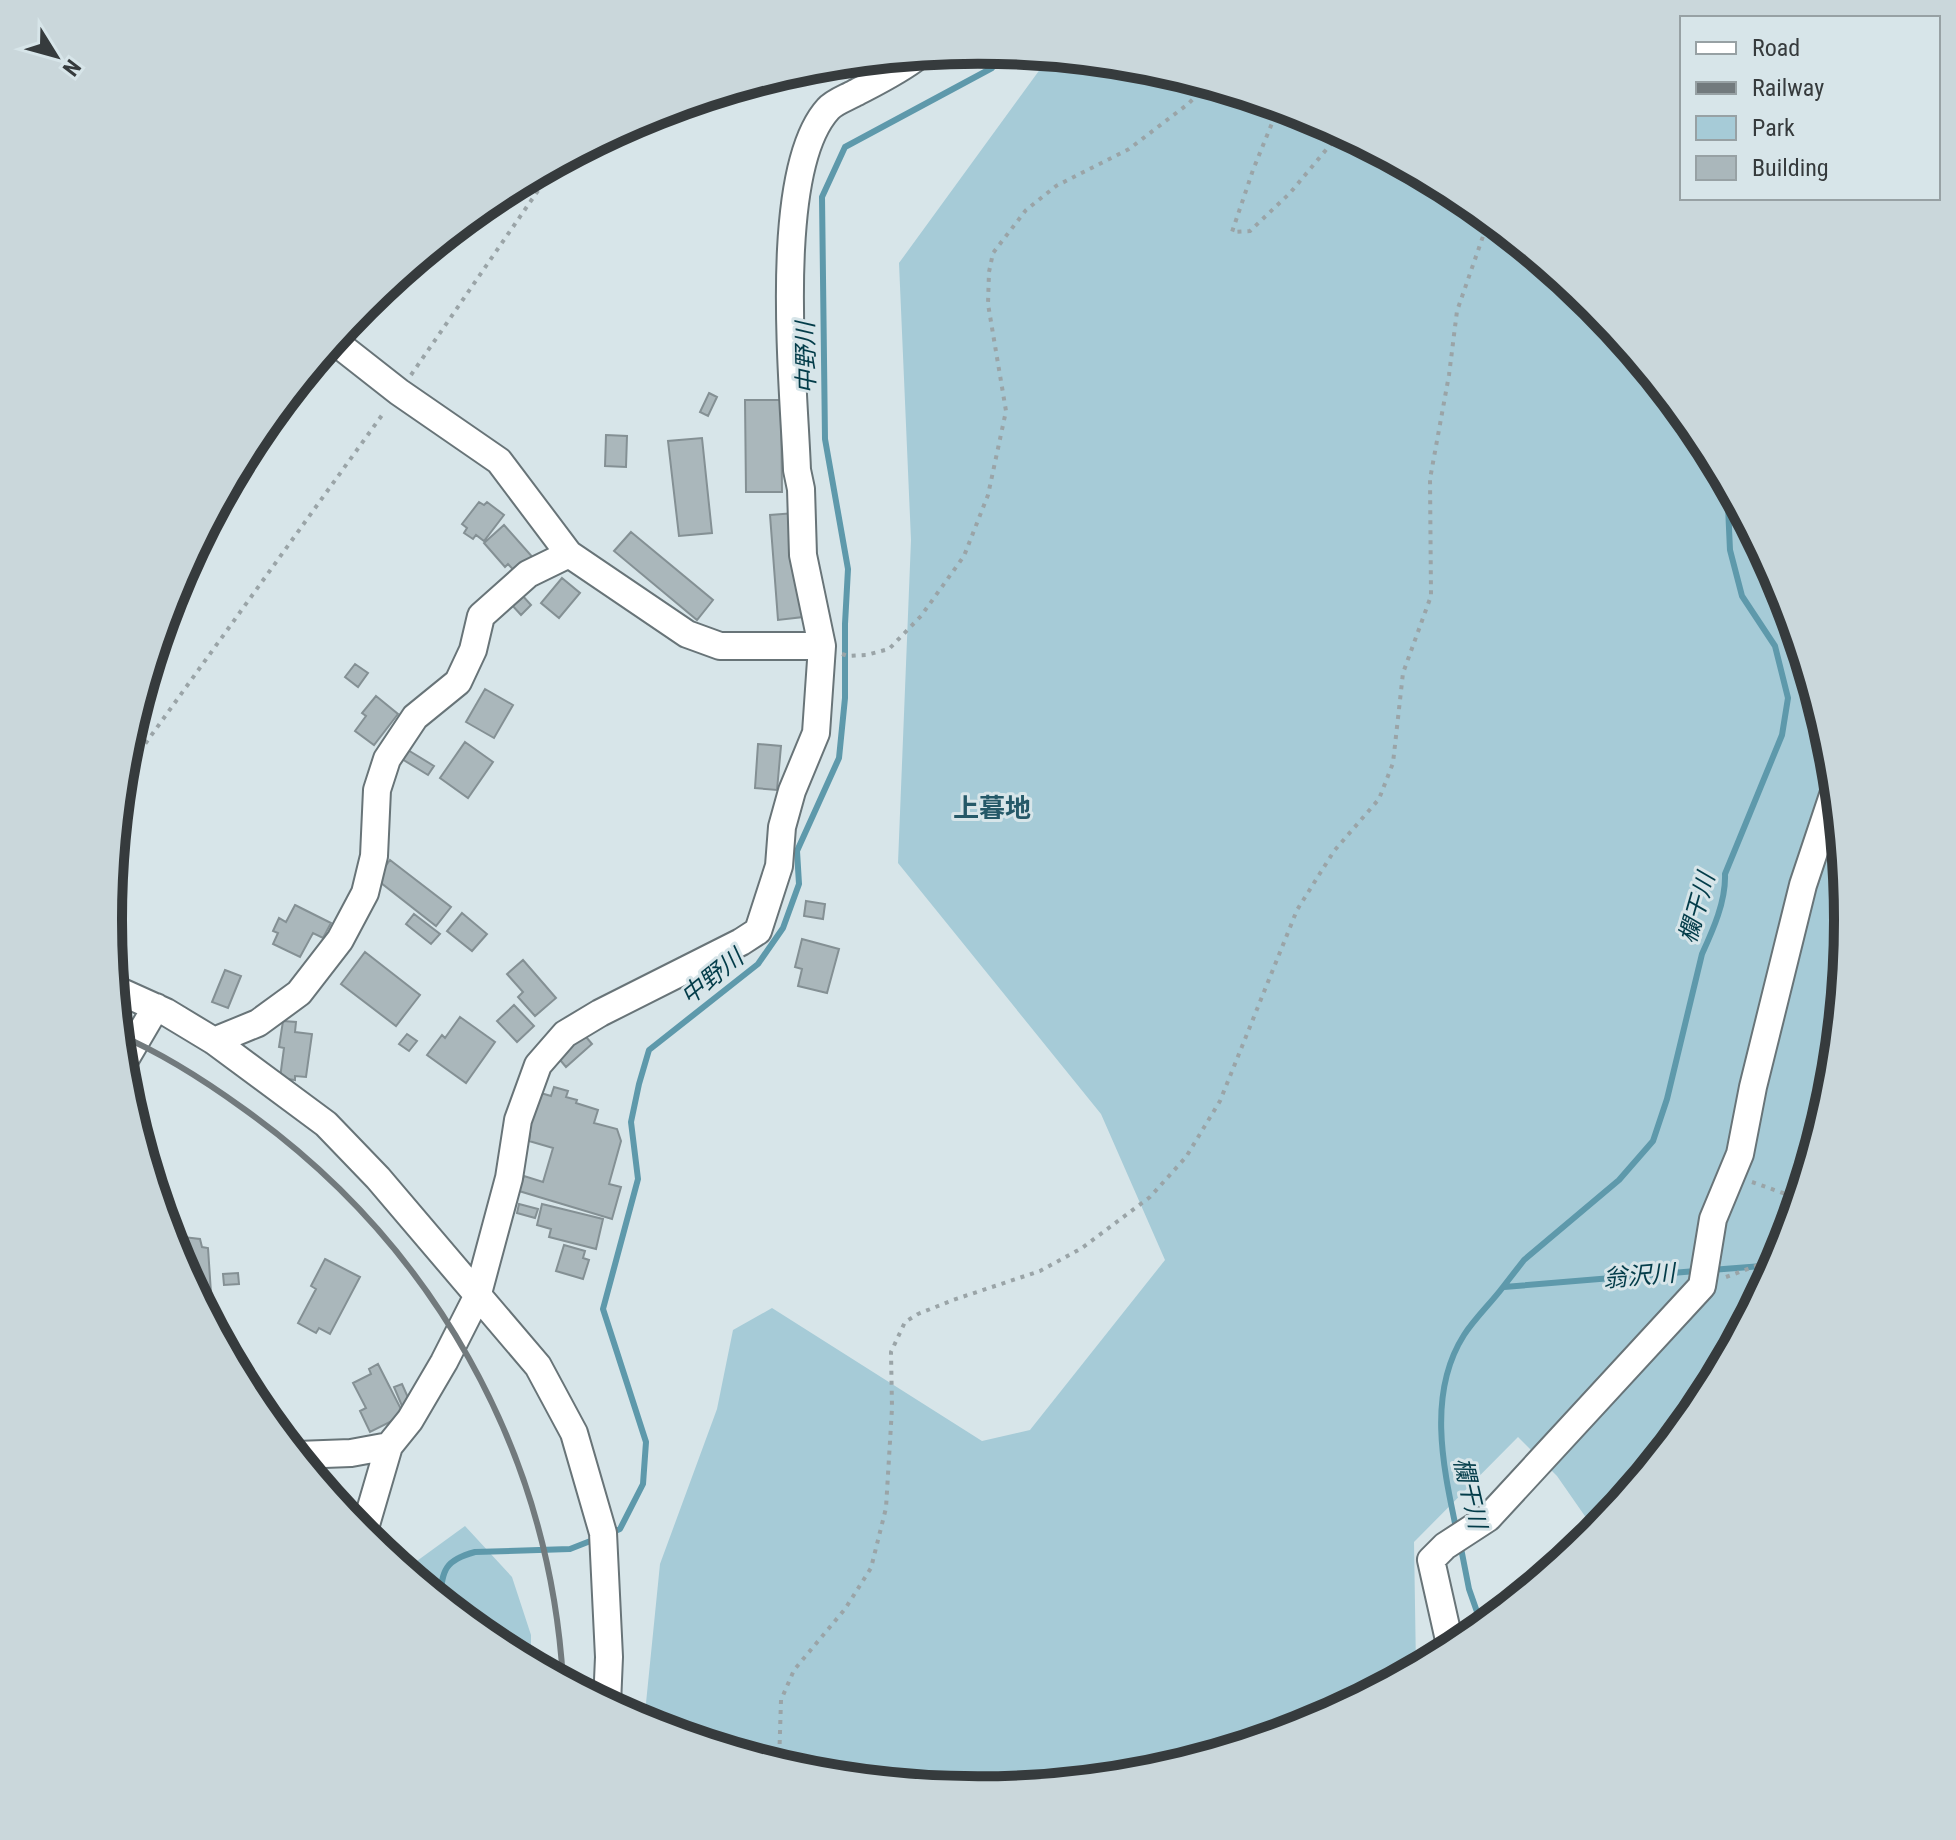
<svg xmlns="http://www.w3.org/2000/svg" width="1956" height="1840" font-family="'Roboto Condensed','Noto Sans JP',sans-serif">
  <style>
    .green { fill: #a6cbd7 }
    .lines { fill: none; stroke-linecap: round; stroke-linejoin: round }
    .stream { stroke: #5e99ab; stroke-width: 6 }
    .building { fill: #aab7bb; stroke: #849094; stroke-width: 2 }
    .minor-casing { stroke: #687478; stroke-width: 30 }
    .path { stroke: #9aa4a7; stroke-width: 4; stroke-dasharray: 4 6; stroke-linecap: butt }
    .minor { stroke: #fff; stroke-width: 26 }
    .rail { stroke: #727a7d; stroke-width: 6 }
    .labels { text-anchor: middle; stroke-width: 6; stroke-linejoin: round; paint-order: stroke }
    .water-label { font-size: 24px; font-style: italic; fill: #033c49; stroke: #d7e5e9 }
    .quarter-label { font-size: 26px; font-weight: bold; fill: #255968; stroke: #d7e5e9 }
    .rim { fill: none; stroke: #363b3d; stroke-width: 10 }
  </style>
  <rect width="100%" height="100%" fill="#d7e5e9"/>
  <path class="green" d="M1049 57 1148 67 1311 116 1462 197 1594 305 1702 437 1782 587 1831 751 1848 920 1831 1090 1782 1253 1701 1404 1596 1532 1557 1476 1518 1437 1414 1542 1416 1668 1311 1724 1147 1773 978 1790 808 1773 644 1723 660 1564 717 1409 733 1330 772 1308 982 1441 1030 1430 1165 1260 1101 1114 898 863 911 540 899 263Z
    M465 1526 512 1577 531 1635V1663L494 1643 410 1574V1566Z"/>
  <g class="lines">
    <path class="stream" d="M1711 1270 1775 1265
      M1503 1287 1524 1260 1619 1180 1653 1141 1667 1099 1702 954C1713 930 1726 901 1725 874L1782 735 1788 698 1775 646 1742 596 1730 550 1728 506 1731 492
      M1504 1287 1696 1271
      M1456 1528C1443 1466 1427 1393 1464 1335 1475 1318 1491 1303 1503 1287
      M608 1534 620 1529 643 1484 646 1442 603 1309 638 1179 631 1122 639 1084 649 1050 758 964 783 928 799 884 797 851 839 758 845 698V624L848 569 825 439 822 197 845 147 992 68 1003 52
      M1460 1543 1469 1589 1482 1626
      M440 1599C442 1570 445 1560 475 1552L570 1549 598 1538"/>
  </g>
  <path class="building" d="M709 393 717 397 708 416 700 412Z
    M745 400H781L782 492H746Z
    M606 435 627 436 626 467 605 466Z
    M702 438 712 533 679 536 668 441Z
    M479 502 484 505 487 502 504 515 484 541 476 535 473 539 464 533 467 528 462 524Z
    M795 513 803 617 778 620 770 515Z
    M504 525 535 560 518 575 508 564 505 567 484 543Z
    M631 532 713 600 697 620 614 551Z
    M562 578 580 593 559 618 541 603Z
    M521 594 531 605 521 615 511 604Z
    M355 664 368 673 358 687 345 677Z
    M485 689 513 705 494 738 466 722Z
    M376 696 398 714 374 745 355 731 366 716 362 713Z
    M465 742 493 762 468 798 440 778Z
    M758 744 781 746 777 790 755 788Z
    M403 747 434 766 428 775 397 756Z
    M390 860 451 907 436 926 376 879Z
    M806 901 825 904 823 919 804 916Z
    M295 905 331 923 323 938 313 933 300 957 273 944 278 933 273 931 279 918 286 922Z
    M462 913 487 934 472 951 447 931Z
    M414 914 440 934 431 944 406 924Z
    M802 939 839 949 827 993 798 986 802 969 795 967Z
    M365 952 420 995 396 1026 341 984Z
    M523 960 556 998 535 1016 518 997 523 992 507 974Z
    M225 970 241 976 228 1008 212 1002Z
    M514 1005 534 1026 517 1042 497 1021Z
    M460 1017 495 1042 466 1083 427 1055 442 1035 445 1038Z
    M283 1021 296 1022 295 1032 312 1034 306 1077 295 1076V1080L280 1078 284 1048 279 1047Z
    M581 1031 592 1044 566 1067 555 1054Z
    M407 1034 417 1041 409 1051 399 1044Z
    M554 1087 568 1091 566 1097 577 1100 576 1103 598 1110 594 1123 617 1129 621 1141 609 1184 621 1187 612 1219 519 1191 524 1176 543 1182 553 1148 529 1141 530 1135 521 1132 534 1091 551 1096Z
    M519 1204 538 1209 535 1218 517 1213Z
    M542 1204 603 1219 596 1249 549 1237 551 1229 537 1225Z
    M183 1237 200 1239 202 1247 208 1248 211 1293 196 1294 186 1274Z
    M564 1245 585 1251 583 1258 589 1260 583 1279 556 1271Z
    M325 1259 360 1277 330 1334 319 1328 316 1333 298 1323 316 1289 311 1286Z
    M238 1273 239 1284 224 1285 223 1274Z
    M378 1364 404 1415 370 1432 360 1411 366 1408 353 1383 371 1374 369 1369Z
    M402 1384 410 1402 402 1406 394 1387Z"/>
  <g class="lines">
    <g class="minor-casing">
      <path id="minor" d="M334 341 399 392 499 461 569 554 687 634 720 646H822
        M115 989 166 1012 214 1041 326 1124 378 1178 538 1366 574 1433 603 1533 609 1657 607 1704
        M214 1041 258 1023 299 993 340 940 365 893 374 856 377 790 387 759 415 717 458 682 473 650 481 616 528 574 569 554
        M122 1065 156 1007
        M297 1455 351 1453 389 1446
        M363 1535 389 1446 410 1420 444 1362 477 1297 509 1178 518 1120 538 1065 565 1034 600 1013 741 942 758 931 779 866 782 827 792 791 816 733 822 646 803 555 801 489 797 470C794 386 771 172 828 109 834 102 846 98 855 93 876 82 899 71 918 56
        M1451 1649 1431 1560 1445 1546 1488 1518 1702 1286 1713 1219 1740 1154 1753 1087 1803 885 1835 789"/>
    </g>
    <path class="path" d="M1279 106 1253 170 1232 232 1250 231 1290 193 1341 132
      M411 375 557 163
      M842 654 848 656 866 655 889 649 921 616 964 556 988 495 1006 411 988 304 989 272 993 253 1026 210 1056 186 1129 149 1188 104 1207 85
      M122 776 385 411
      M1752 1182 1783 1193 1800 1194
      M1726 1277 1780 1257
      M779 1764 781 1700 794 1670 845 1609 871 1568 886 1508 892 1408 891 1352 905 1322 918 1314 953 1300 1040 1271 1082 1248 1150 1197 1186 1157 1220 1101 1297 910 1334 851 1379 799 1393 763 1403 673 1431 596 1430 479 1449 375 1457 311 1489 219"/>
    <use href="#minor" class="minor"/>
    <path class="rail" d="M119 1035C164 1054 204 1080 244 1109 432 1243 549 1449 563 1680"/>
  </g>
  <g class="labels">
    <g class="water-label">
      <text transform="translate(806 358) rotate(-91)" y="8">中野川</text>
      <text transform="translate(1697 908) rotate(-74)" y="8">欄干川</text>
      <text transform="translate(712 977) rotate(-39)" y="8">中野川</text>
      <text transform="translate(1639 1276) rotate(-5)" y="8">翁沢川</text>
      <text transform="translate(1470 1493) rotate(77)" y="8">欄干川</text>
    </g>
    <g class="quarter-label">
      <text x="992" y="817">上暮地</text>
    </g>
  </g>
  <path d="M0 0H1956V1840H0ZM122 920a856 856 0 1 1 1712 0a856 856 0 1 1-1712 0Z" fill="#cad7db" fill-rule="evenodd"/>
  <path class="rim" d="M122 920a856 856 0 1 1 1712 0a856 856 0 1 1-1712 0Z"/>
  <rect x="1680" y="16" width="260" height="184" fill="#d7e5e9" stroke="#97a1a4" stroke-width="2"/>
  <rect x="1696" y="42" width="40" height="12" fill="#ffffff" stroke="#97a1a4" stroke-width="2"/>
  <text x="1752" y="56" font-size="24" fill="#363b3d">Road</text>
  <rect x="1696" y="82" width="40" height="12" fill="#727a7d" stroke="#97a1a4" stroke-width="2"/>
  <text x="1752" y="96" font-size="24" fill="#363b3d">Railway</text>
  <rect x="1696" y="116" width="40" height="24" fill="#a6cbd7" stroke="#97a1a4" stroke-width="2"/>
  <text x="1752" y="136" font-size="24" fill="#363b3d">Park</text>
  <rect x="1696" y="156" width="40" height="24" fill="#aab7bb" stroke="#97a1a4" stroke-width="2"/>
  <text x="1752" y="176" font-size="24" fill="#363b3d">Building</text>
  <g transform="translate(56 56) rotate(127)" stroke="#d7e5e9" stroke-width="6" paint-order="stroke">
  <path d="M0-6L14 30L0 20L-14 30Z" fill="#363b3d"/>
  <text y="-12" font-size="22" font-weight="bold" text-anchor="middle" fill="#363b3d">N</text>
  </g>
</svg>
